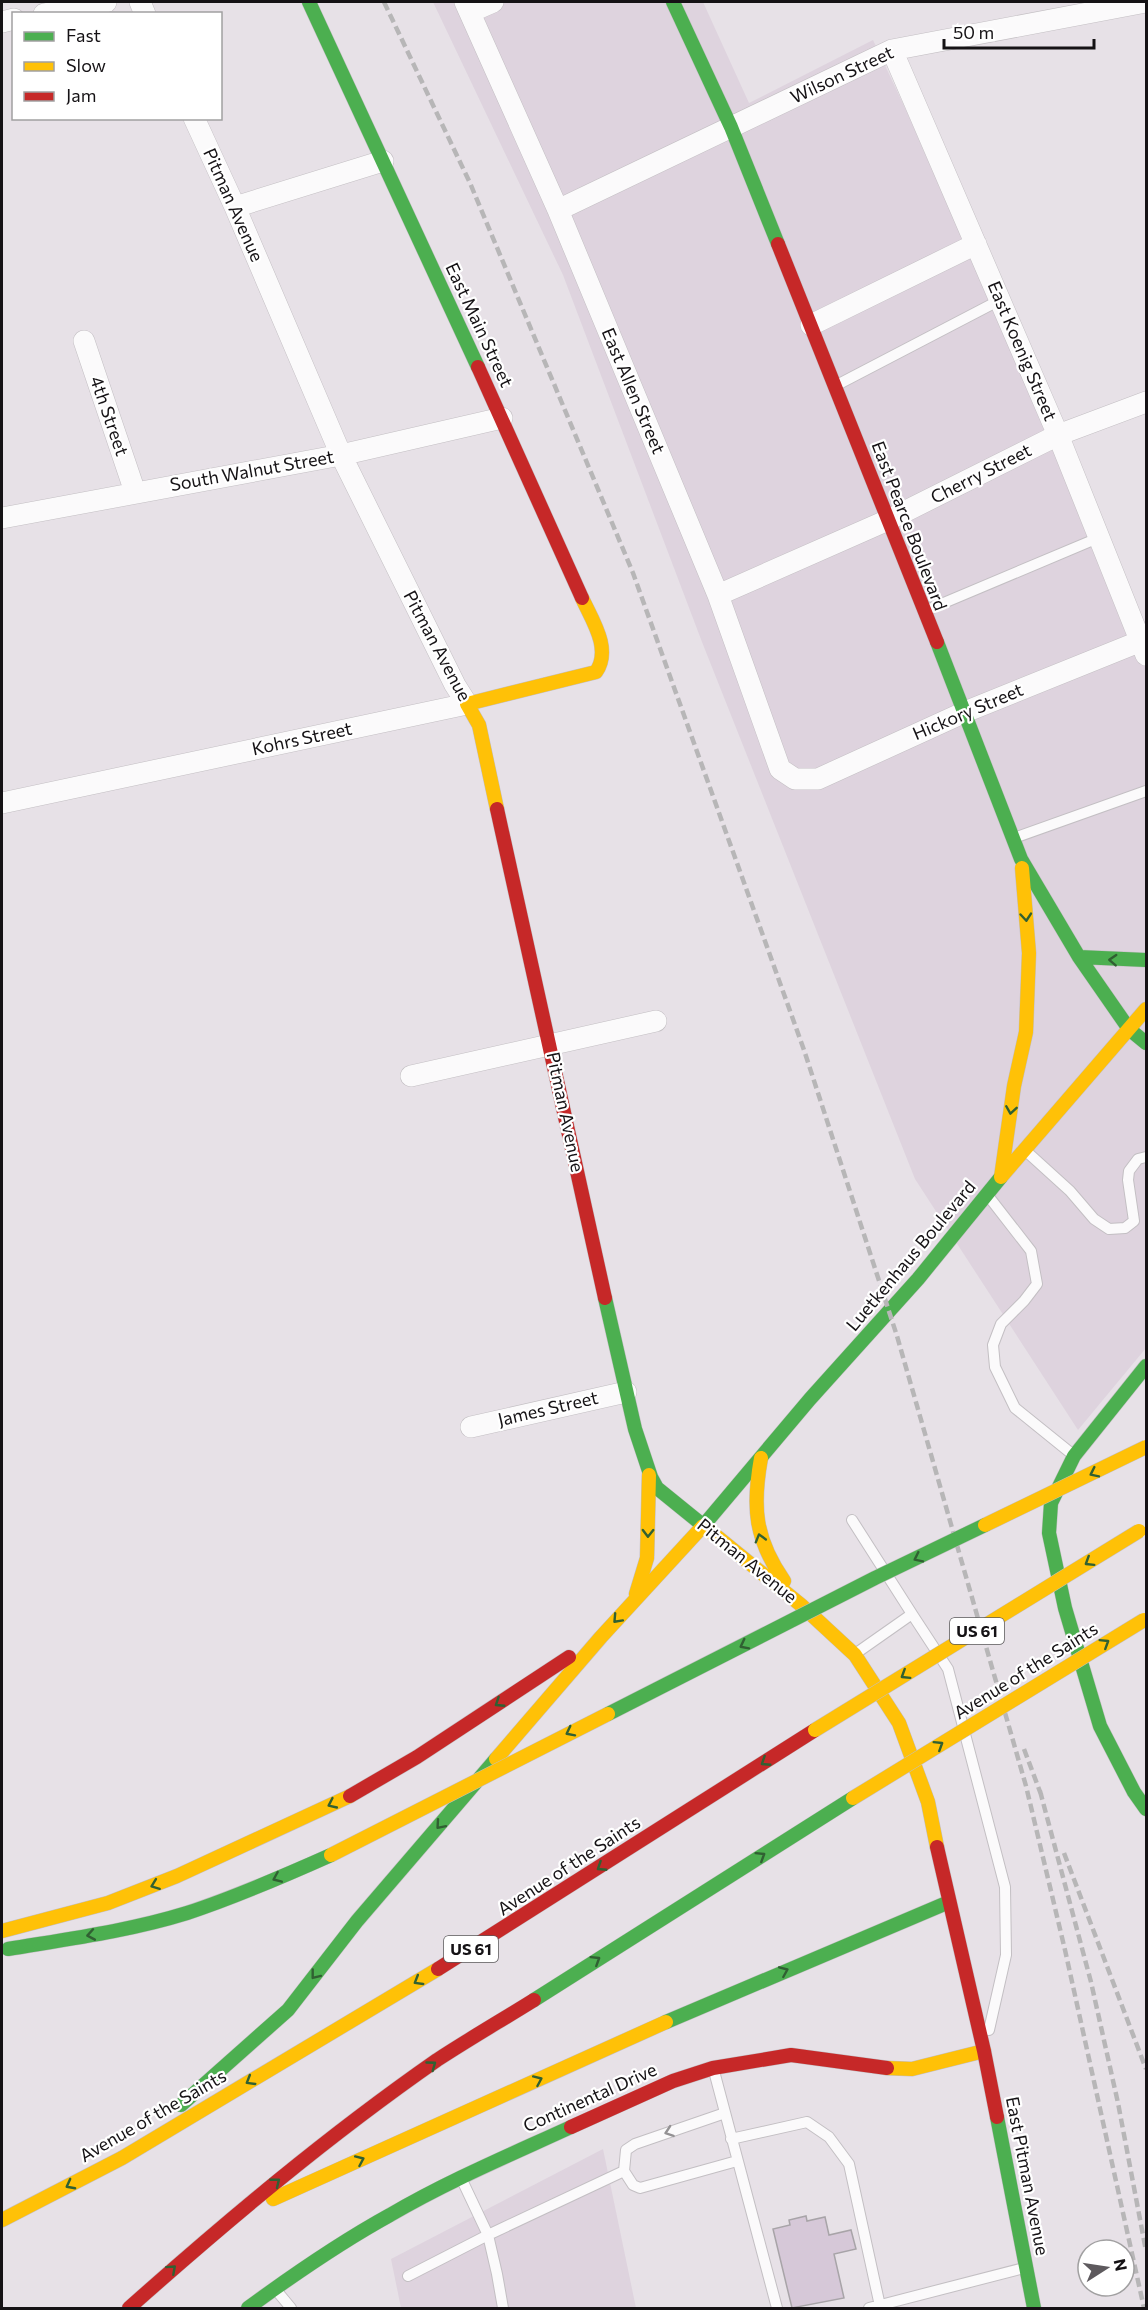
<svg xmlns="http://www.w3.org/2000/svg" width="1148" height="2310" font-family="Commissioner,sans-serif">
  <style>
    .built { fill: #ded3de }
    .building { fill: #d6c8d8; stroke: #a8a4a8; stroke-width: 1.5 }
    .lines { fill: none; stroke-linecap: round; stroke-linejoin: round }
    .lane-casing { stroke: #c3bfc3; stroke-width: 12 }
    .street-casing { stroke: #c3bfc3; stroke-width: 22 }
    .fast-casing { stroke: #c3bfc3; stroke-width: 15 }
    .slow-casing { stroke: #c3bfc3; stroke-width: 15 }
    .jam-casing { stroke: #c3bfc3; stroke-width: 15 }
    .lane { stroke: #fbfafb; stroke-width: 10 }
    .street { stroke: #fbfafb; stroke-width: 21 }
    .fast { stroke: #4caf50; stroke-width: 14 }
    .slow { stroke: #ffc107; stroke-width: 14 }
    .jam { stroke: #c62828; stroke-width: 14 }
    .rail { stroke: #b7b6b7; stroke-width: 4.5; stroke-dasharray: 9 4.5; stroke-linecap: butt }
    .fast-bridge-casing { stroke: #c3bfc3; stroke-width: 15; stroke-linecap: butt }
    .slow-bridge-casing { stroke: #c3bfc3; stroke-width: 15; stroke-linecap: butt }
    .fast-bridge { stroke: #4caf50; stroke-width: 14 }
    .slow-bridge { stroke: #ffc107; stroke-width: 14 }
    .oneway { stroke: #306032 }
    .oneway2 { stroke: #949294 }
    .labels { text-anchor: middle; stroke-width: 4.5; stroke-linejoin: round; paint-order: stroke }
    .shield { fill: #fff; stroke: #5b595b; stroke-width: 1.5 }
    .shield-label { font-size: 16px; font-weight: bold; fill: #151215 }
    .street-label { font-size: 18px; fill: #151215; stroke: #fff }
  </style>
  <rect width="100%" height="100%" fill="#e7e1e7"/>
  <path class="built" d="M433 2H703L749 103 873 40 905 108 1077 501 1127 626 1146 621V1348L1078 1430 915 1179 702 642 563 275Z
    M603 2149 636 2308H401L391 2259Z"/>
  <path class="building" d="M806 2216 807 2221 825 2217 829 2235 851 2230 856 2249 834 2254 844 2298 792 2308 773 2229 790 2225 789 2220Z"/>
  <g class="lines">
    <g class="lane-casing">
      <path id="lane" d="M835 386 1000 300
        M927 610 1098 538
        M1014 838 1146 791
        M1027 1152 1070 1191 1094 1219 1109 1229 1125 1228 1134 1221 1128 1180 1129 1171 1138 1159 1146 1157
        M989 1197 1031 1251 1037 1284 1024 1301 1001 1324 993 1345 995 1367 1015 1408 1072 1454
        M852 1520 912 1614
        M855 1654 912 1614 948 1669 1005 1887 1006 1955 989 2030
        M714 2071 777 2308
        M725 2113 635 2144 626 2150 624 2171 633 2185 640 2188 737 2161
        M731 2139 807 2122 829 2137 849 2164 880 2306
        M462 2180 488 2235 497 2274 503 2308
        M408 2276 488 2235 624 2171
        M276 2290 291 2308
        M869 2308 1024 2268"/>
    </g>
    <g class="street-casing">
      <path id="street" d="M140 2 145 14
        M465 2 558 210 718 595 780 769 795 779H818L965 712 1141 641
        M470 12 493 2
        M44 14 106 2
        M2 22 14 19
        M892 50 1058 435 1146 655
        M235 207 383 161
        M558 210 892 50 1146 2
        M811 325 976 244
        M84 341 135 492
        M2 518 341 455 502 418
        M718 595 888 520 1058 435 1146 402
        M2 803 467 704 455 685 341 455 235 207 194 118
        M411 1076 656 1021
        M471 1427 626 1392"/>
    </g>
    <g class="fast-casing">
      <path id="fast" d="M309 2 478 367
        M673 2 731 127 778 244
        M937 642 1021 859 1079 957 1129 1029 1146 1043
        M1079 957 1146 960
        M605 1298 635 1429 651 1477 657 1488 710 1531
        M1146 1366 1074 1456 1051 1503 1049 1533 1065 1608 1100 1726 1134 1792 1146 1809
        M703 1526 810 1399 918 1279 1001 1177
        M8 1949C68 1939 129 1931 187 1913 236 1897 284 1876 331 1855
        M534 2000 853 1798
        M666 2022 949 1902
        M181 2105 288 2010 357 1921 496 1759
        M997 2117 1034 2308
        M248 2308C293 2275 341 2242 390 2215 448 2181 510 2155 571 2127"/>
    </g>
    <g class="slow-casing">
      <path id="slow" d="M497 809 479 725 467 704 596 672C612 649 592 620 582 598
        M1001 1177 1014 1086 1026 1032 1029 953 1022 868
        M1001 1177 1146 1009
        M761 1458C752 1508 755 1539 784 1581
        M710 1531 801 1605 855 1655 899 1723 928 1802 937 1847
        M636 1594 647 1558 649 1475
        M496 1759 601 1637 703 1526
        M2 1931 108 1903 177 1876 350 1796
        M887 2068 912 2069 984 2051
        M273 2199 666 2022
        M2 2220 122 2158 438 1969"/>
    </g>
    <g class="jam-casing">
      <path id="jam" d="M778 244 937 642
        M478 367 582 598
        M497 809 605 1298
        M350 1796 417 1757 569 1657
        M937 1847 984 2051 997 2117
        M438 1969 815 1730
        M571 2127 673 2081 713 2068 791 2055 887 2068
        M129 2308C228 2220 328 2136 437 2060 469 2039 502 2020 534 2000"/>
    </g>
    <use href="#lane" class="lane"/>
    <use href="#street" class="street"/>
    <use href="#fast" class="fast"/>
    <use href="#slow" class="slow"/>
    <use href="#jam" class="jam"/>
    <path class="rail" d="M384 2 470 183 633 573 804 1050 897 1336 1026 1786 1065 1950 1144 2308
      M1024 1749 1042 1797
      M1040 1791 1091 1982 1118 2103 1146 2251
      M1064 1853 1146 2069"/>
    <g class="fast-bridge-casing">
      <path id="fast-bridge" d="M608 1714 875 1578 985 1525"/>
    </g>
    <g class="slow-bridge-casing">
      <path id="slow-bridge" d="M985 1525 1146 1447
        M815 1730 1139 1531
        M853 1798 1144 1620
        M331 1855 608 1714"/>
    </g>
    <use href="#fast-bridge" class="fast-bridge"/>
    <use href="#slow-bridge" class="slow-bridge"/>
  </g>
  <defs><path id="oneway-chevron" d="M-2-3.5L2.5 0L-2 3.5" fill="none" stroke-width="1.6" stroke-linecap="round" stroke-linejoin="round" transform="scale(1.5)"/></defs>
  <g class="oneway">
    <use href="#oneway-chevron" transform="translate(1026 917) rotate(85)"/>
    <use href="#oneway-chevron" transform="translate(1113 960) rotate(-177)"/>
    <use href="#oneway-chevron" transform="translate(1011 1110) rotate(99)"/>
    <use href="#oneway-chevron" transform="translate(1094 1473) rotate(154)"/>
    <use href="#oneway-chevron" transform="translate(648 1533) rotate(91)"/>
    <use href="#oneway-chevron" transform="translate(760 1538) rotate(-106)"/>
    <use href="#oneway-chevron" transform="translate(918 1558) rotate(154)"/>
    <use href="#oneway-chevron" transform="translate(1089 1562) rotate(148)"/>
    <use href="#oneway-chevron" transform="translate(617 1619) rotate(133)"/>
    <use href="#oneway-chevron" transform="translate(1105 1643) rotate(-32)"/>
    <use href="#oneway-chevron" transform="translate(744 1645) rotate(153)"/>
    <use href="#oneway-chevron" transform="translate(905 1675) rotate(148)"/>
    <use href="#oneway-chevron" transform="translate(499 1703) rotate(147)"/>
    <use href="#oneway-chevron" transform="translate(570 1732) rotate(153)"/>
    <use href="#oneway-chevron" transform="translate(939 1745) rotate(-32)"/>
    <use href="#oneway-chevron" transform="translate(765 1762) rotate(147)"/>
    <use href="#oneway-chevron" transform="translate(332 1804) rotate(155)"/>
    <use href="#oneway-chevron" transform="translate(440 1825) rotate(131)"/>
    <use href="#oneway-chevron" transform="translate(761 1856) rotate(-32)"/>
    <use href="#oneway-chevron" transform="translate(601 1867) rotate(147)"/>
    <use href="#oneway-chevron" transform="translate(277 1878) rotate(157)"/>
    <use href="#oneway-chevron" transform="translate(155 1885) rotate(159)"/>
    <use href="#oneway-chevron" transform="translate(91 1935) rotate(170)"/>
    <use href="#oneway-chevron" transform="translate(596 1960) rotate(-32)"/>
    <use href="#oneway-chevron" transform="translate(784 1971) rotate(-23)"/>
    <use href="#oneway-chevron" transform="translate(315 1975) rotate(128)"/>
    <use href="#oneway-chevron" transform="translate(418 1981) rotate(149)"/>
    <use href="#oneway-chevron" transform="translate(432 2065) rotate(-36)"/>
    <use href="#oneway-chevron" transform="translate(538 2080) rotate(-24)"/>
    <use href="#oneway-chevron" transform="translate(250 2081) rotate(149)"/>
    <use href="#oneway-chevron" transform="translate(360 2160) rotate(-24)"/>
    <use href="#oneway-chevron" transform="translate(276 2182) rotate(-39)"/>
    <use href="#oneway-chevron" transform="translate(70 2185) rotate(152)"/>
    <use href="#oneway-chevron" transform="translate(172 2269) rotate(-42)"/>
  </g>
  <use class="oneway2" href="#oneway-chevron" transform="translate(669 2132) rotate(161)"/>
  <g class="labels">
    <g class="shield">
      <rect x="950" y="1618" width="54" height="26" rx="4.5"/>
      <rect x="444" y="1936" width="54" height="26" rx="4.5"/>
    </g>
    <g class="shield-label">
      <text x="977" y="1637">US 61</text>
      <text x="471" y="1955">US 61</text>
    </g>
    <g class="street-label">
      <text transform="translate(842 75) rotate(-25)" y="6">Wilson Street</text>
      <text transform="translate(233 205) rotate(66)" y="6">Pitman Avenue</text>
      <text transform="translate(479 325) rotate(65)" y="6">East Main Street</text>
      <text transform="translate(1022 351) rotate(67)" y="6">East Koenig Street</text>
      <text transform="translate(633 391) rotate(67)" y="6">East Allen Street</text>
      <text transform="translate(109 416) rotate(71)" y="6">4th Street</text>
      <text transform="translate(252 471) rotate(-10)" y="6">South Walnut Street</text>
      <text transform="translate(981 474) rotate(-27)" y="6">Cherry Street</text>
      <text transform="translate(909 526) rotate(69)" y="6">East Pearce Boulevard</text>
      <text transform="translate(437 646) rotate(62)" y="6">Pitman Avenue</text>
      <text transform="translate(968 712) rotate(-23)" y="6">Hickory Street</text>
      <text transform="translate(302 739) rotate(-12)" y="6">Kohrs Street</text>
      <text transform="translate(565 1112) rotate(78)" y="6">Pitman Avenue</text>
      <text transform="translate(911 1256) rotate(-50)" y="6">Luetkenhaus Boulevard</text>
      <text transform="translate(548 1409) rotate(-13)" y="6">James Street</text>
      <text transform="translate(747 1561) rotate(39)" y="6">Pitman Avenue</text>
      <text transform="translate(1026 1671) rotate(-32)" y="6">Avenue of the Saints</text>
      <text transform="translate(569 1866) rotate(-33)" y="6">Avenue of the Saints</text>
      <text transform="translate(590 2098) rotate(-24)" y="6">Continental Drive</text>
      <text transform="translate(153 2116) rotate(-30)" y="6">Avenue of the Saints</text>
      <text transform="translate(1027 2176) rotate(79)" y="6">East Pitman Avenue</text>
    </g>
  </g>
  <rect width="1148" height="2310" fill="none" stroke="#151215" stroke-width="6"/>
  <rect x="12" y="12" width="210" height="108" fill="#ffffff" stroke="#a1a0a1" stroke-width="1.5"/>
  <rect x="24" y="32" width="30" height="9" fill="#4caf50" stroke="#a1a0a1" stroke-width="1.5"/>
  <text x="66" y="42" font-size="18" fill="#151215">Fast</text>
  <rect x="24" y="62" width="30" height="9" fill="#ffc107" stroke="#a1a0a1" stroke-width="1.5"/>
  <text x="66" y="72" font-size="18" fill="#151215">Slow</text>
  <rect x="24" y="92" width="30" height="9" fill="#c62828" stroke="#a1a0a1" stroke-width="1.5"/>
  <text x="66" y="102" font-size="18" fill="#151215">Jam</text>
  <g transform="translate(1106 2268) rotate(78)"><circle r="28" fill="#ffffff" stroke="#a1a0a1" stroke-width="1.5"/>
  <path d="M0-4.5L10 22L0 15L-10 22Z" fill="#5e5a5e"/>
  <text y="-9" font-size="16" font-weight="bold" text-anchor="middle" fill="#151215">N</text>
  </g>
  <path d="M944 39v9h150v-9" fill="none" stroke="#151215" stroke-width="3"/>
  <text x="953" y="39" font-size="18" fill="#151215" stroke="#ffffff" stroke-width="4.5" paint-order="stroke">50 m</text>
</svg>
